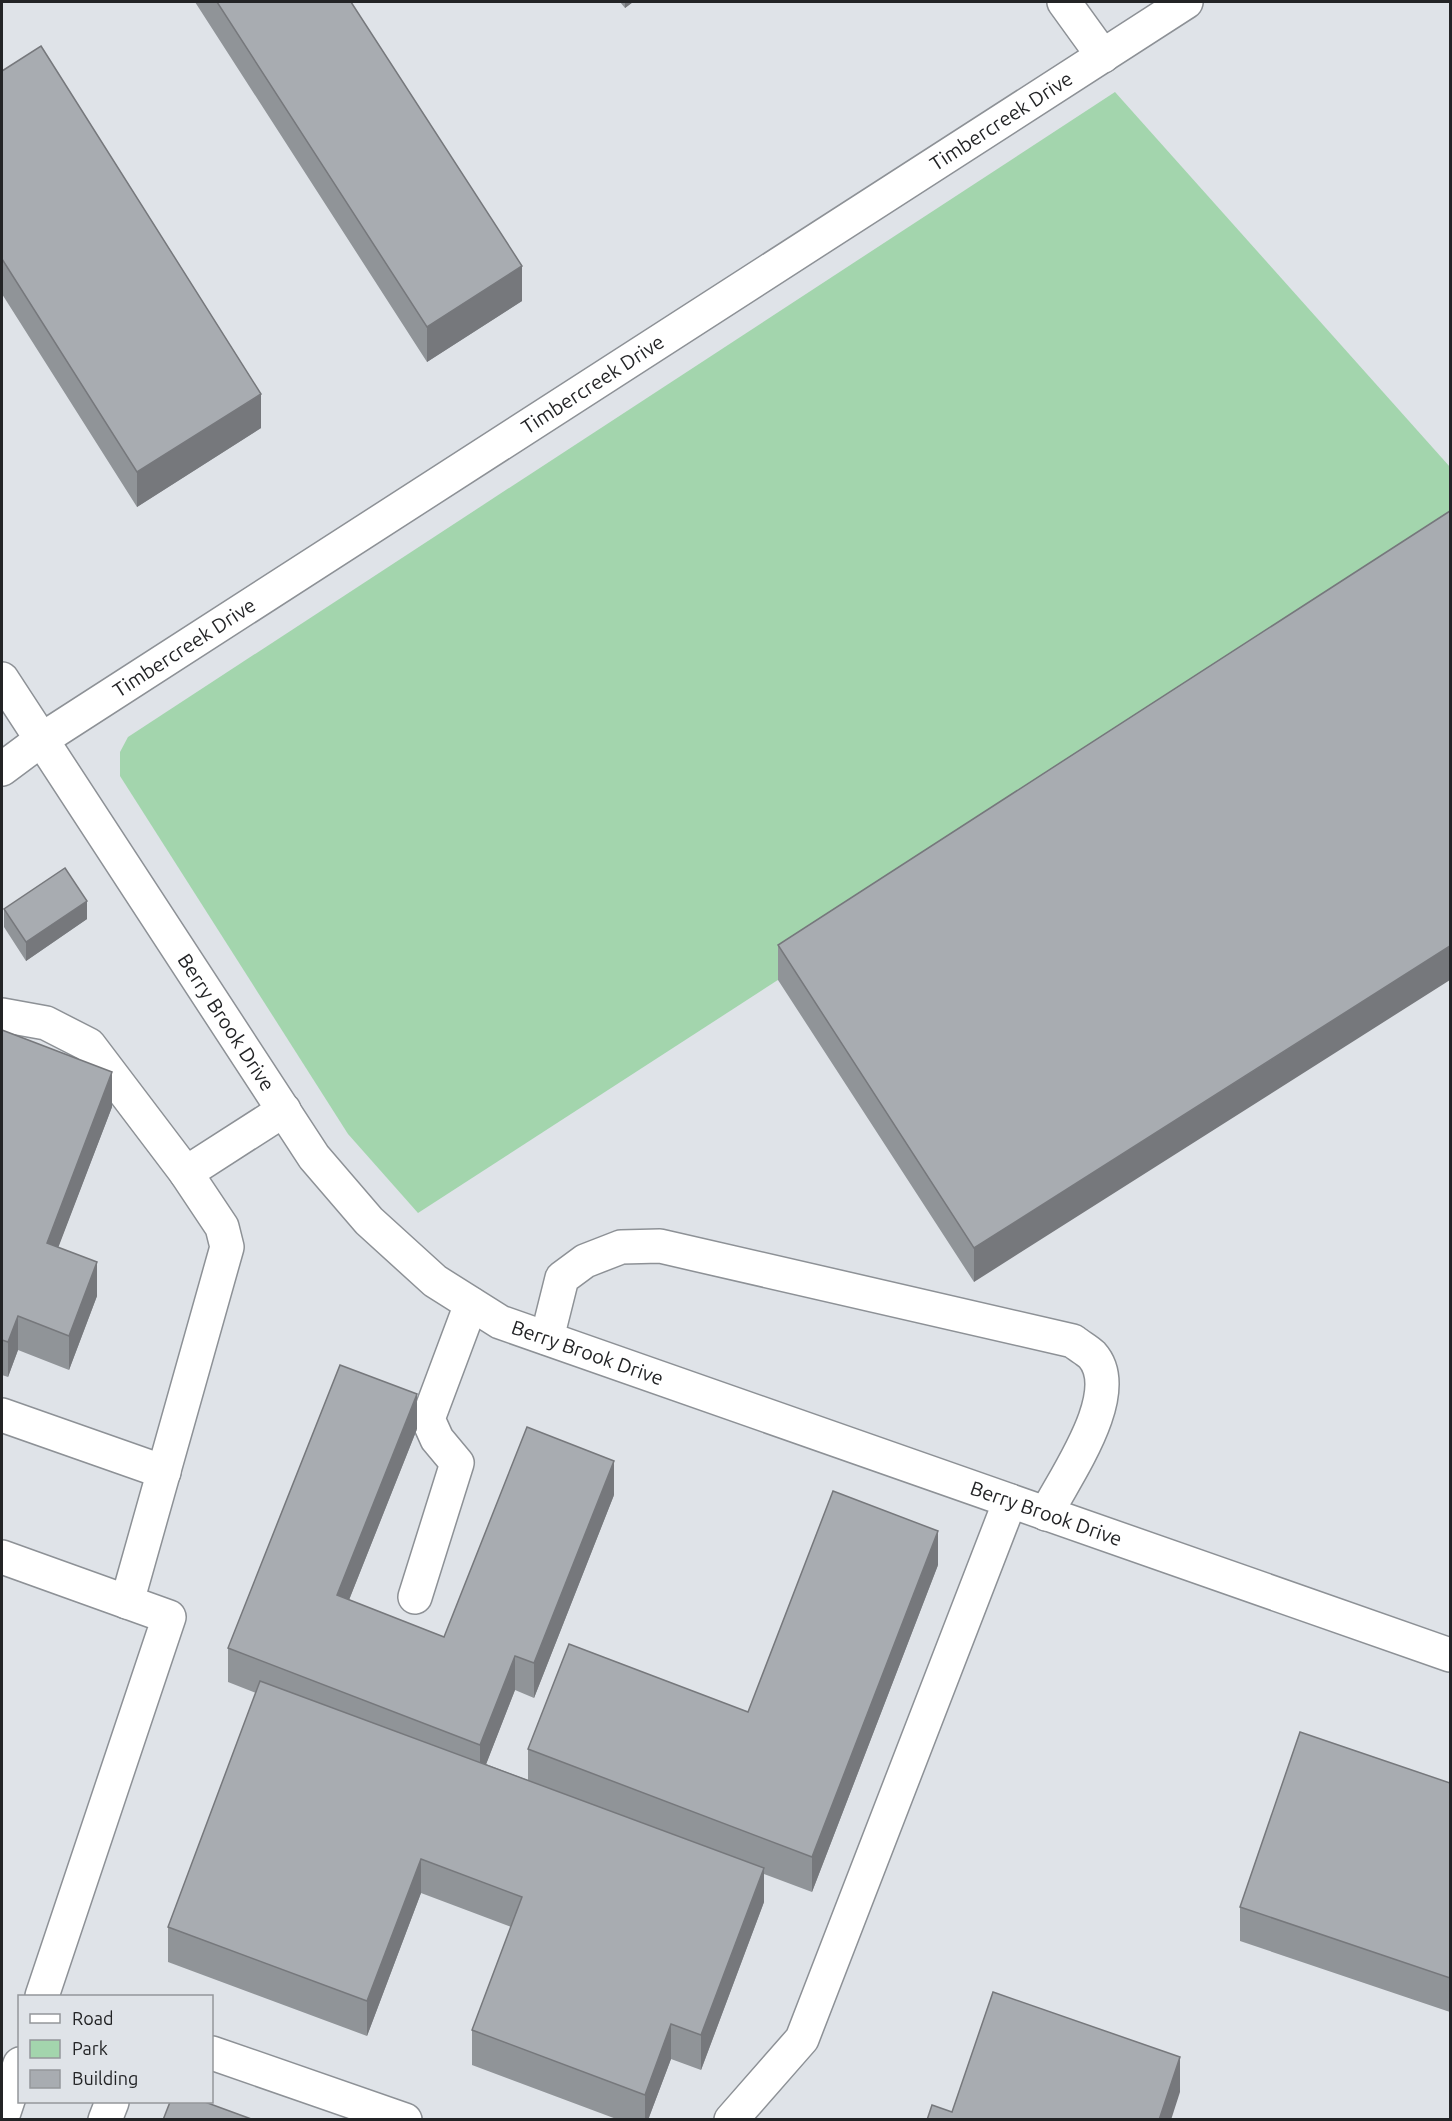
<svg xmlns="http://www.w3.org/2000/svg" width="1452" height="2121" font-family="Ubuntu,sans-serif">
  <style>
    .green { fill: #a3d5ad }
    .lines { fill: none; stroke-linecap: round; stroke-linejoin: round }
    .minor-casing { stroke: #8d9196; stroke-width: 36 }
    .minor { stroke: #fff; stroke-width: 33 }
    .wall { fill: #909498 }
    .shaded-wall { fill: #76787c }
    .building { fill: #a8acb1; stroke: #76787c; stroke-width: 1.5 }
    .labels { text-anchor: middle; stroke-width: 5; stroke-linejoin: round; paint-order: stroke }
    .street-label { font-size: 20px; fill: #232426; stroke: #dfe3e8 }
  </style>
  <rect width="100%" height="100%" fill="#dfe3e8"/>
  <path class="green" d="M1115 92 1450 467V545L418 1213 348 1134 120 776V752L128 737Z"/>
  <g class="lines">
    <g class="minor-casing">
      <g id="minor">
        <path d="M1064 2 1103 56"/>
        <path id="s1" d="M2 679 314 1157 369 1221 435 1281 500 1322 1450 1655"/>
        <path id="s2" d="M2 769 41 740 1186 2"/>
        <path d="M2 1015 46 1023 89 1045 186 1173 222 1227 227 1247 127 1602"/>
        <path d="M186 1173 284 1110"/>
        <path d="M547 1338 562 1278 585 1261 621 1247 660 1246 1073 1341C1079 1346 1087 1350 1092 1355 1126 1393 1064 1478 1046 1514"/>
        <path d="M2 1415 164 1472"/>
        <path d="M2 1557 169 1617 42 1996"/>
        <path d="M415 1597 457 1463 437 1439 428 1419 471 1304"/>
        <path d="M212 2053 405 2120"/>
        <path d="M2 2118 20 2064"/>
        <path d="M105 2120 112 2102"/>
        <path d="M731 2120 802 2039 1010 1501"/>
      </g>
    </g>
    <use href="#minor" class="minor"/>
  </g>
  <path class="wall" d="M195 2H351L522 301 427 362Z
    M620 2H633L625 8Z
    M2 71 261 428 137 507 2 294Z
    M1450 511 974 1282 778 980V945Z
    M4 909 87 919 26 961 4 927Z
    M2 1030 112 1107 58 1247 97 1296 69 1370 18 1350 8 1377 2 1375Z
    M417 1429 349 1600 444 1637 614 1495 534 1698 515 1690 486 1764 528 1780V1749L748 1712 938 1565 812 1892 764 1874V1902L701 2070 671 2059 648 2120H619L472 2065V2030L511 1927 421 1893 367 2036 168 1962V1927L256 1693 228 1682V1648Z
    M1450 1783V2012L1240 1941V1907Z"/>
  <path class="shaded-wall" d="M625 2H633L625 8Z
    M522 266V301L427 362V327Z
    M261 394V428L137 507V472Z
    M87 901V919L26 961V942Z
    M1450 946V980L974 1282V1248Z
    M112 1072V1107L47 1277V1243Z
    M97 1262V1296L69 1370V1336Z
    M18 1316V1350L8 1377V1342Z
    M417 1394V1429L337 1630V1595Z
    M614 1461V1495L534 1698V1663Z
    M938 1531V1565L812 1892V1857Z
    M515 1656V1690L480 1780V1745Z
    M421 1859V1893L367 2036V2001Z
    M764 1868V1902L701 2070V2035Z
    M671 2024V2059L648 2120H645V2095Z
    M1180 2057V2092L1171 2120H1159Z"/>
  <path class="building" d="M217 2H351L522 266 427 327Z
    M41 46 261 394 137 472 2 259V71Z
    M1450 511V946L974 1248 778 945Z
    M65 868 87 901 26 942 4 909Z
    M2 1030 112 1072 47 1243 97 1262 69 1336 18 1316 8 1342 2 1340Z
    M340 1365 417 1394 337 1595 444 1637 527 1427 614 1461 534 1663 515 1656 480 1745 228 1648Z
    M833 1491 938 1531 812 1857 528 1749 569 1644 748 1712Z
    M260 1681 764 1868 701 2035 671 2024 645 2095 472 2030 522 1897 421 1859 367 2001 168 1927Z
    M1300 1732 1450 1783V1978L1240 1907Z
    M993 1992 1180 2057 1159 2120H927L932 2105 952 2112Z
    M170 2102H205L254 2120H163Z"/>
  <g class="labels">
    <g class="street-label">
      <text dy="7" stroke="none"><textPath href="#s2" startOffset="1191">Timbercreek Drive</textPath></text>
      <text dy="7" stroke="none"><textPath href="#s2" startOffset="705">Timbercreek Drive</textPath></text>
      <text dy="7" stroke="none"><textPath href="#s2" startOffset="219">Timbercreek Drive</textPath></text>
      <text dy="7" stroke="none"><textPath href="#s1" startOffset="410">Berry Brook Drive</textPath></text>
      <text dy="7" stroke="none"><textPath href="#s1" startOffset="914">Berry Brook Drive</textPath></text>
      <text dy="7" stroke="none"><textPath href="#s1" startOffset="1400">Berry Brook Drive</textPath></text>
    </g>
  </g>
  <rect width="1452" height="2121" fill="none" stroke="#232426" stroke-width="6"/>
  <rect x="18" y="1995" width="195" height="108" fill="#dfe3e8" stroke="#94979a" stroke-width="1.5"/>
  <rect x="30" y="2014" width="30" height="9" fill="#ffffff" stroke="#94979a" stroke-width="1.5"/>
  <text x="72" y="2025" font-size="18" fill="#232426">Road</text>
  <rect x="30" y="2040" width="30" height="18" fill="#a3d5ad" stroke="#94979a" stroke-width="1.5"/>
  <text x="72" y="2055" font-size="18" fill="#232426">Park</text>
  <rect x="30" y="2070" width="30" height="18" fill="#a8acb1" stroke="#94979a" stroke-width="1.5"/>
  <text x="72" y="2085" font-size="18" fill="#232426">Building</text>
</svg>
